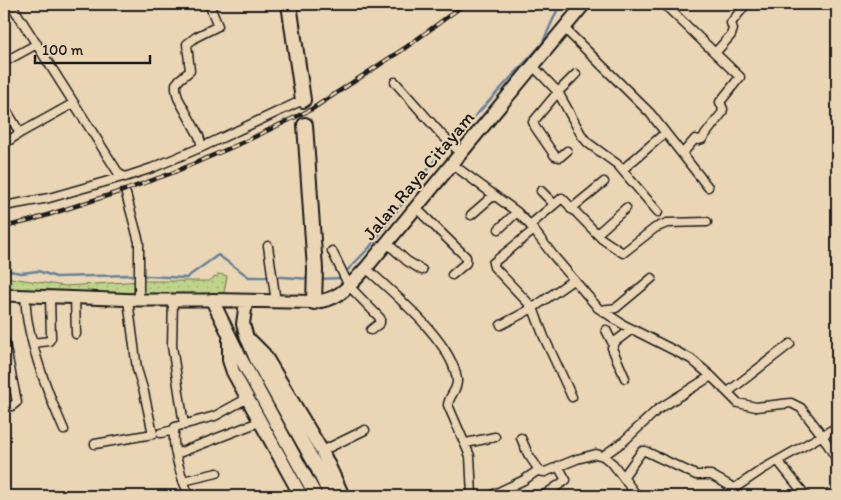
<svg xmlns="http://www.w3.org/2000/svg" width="841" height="500" font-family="Itim,sans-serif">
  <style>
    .green { fill: url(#green-dots); stroke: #6e7853 }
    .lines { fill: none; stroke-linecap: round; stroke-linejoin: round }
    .stream { stroke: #67829d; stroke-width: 2.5 }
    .street-casing { stroke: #1c1c1c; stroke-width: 11 }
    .secondary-casing { stroke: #1c1c1c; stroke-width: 15 }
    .primary-casing { stroke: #1c1c1c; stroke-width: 16 }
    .highway-casing { stroke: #1c1c1c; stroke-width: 18 }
    .street { stroke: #ead5b4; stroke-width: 8 }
    .secondary { stroke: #ead5b4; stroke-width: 11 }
    .primary { stroke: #ead5b4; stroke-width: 12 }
    .highway { stroke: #ead5b4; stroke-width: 14 }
    .rail-casing { stroke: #1c1c1c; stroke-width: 4.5 }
    .rail { stroke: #ead5b4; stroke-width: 2.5; stroke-dasharray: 8; stroke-linecap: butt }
    .labels { text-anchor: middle; stroke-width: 4; stroke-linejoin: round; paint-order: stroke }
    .street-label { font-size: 19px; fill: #1c1c1c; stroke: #ead5b4 }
  </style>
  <defs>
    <pattern id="green-dots" width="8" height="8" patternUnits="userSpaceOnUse" patternTransform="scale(1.25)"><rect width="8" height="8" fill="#bfd48a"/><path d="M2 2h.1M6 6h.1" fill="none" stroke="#a4b576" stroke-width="1.8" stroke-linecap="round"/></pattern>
  </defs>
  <rect width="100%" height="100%" fill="#ead5b4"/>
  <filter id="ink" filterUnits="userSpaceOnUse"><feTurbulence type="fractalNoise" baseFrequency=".02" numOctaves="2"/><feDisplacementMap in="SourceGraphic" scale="10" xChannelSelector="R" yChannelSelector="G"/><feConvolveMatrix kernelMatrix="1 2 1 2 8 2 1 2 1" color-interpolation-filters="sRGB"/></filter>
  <g filter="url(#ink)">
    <path class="green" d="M219 274 227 276 223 298 4 292V277L65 286 141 281H209Z"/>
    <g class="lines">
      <path class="stream" d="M4 270 21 273 38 271 56 277 129 275 186 278 218 255 249 277H283L310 279
        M318 279 340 278 369 248 438 156 542 44 560 4"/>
      <g class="street-casing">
        <path id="street" d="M11 4 119 174 125 177 152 168 202 147 199 136 178 98 176 89V84L180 79 190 71 187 44 196 37 218 26 209 4
          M664 4 740 77 720 102 723 109 722 113 702 139 699 140 695 139 682 154
          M564 28 650 113 708 187
          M715 53 731 35 733 29 731 23 746 4
          M4 62 37 44
          M533 66 558 92 533 122 535 127 555 156 560 157 567 151
          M576 74 558 92 582 136 588 143 617 164 658 212
          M395 82 441 134 461 153
          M4 106 20 133 74 103
          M4 144 20 133
          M202 147 303 100
          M452 164 517 212 530 225 552 254 598 308 624 325 691 359 711 376 738 403 756 407 791 403 801 408 822 435 837 460
          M622 170 665 133
          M541 191 554 204
          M126 194 139 242V300
          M4 206 49 198 122 177
          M416 208 466 257V263L452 275
          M571 209 604 182
          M471 215 494 195
          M530 225 562 198 602 239 623 253 655 228 667 223 707 222
          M499 229 517 212
          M534 230 493 263 494 267 533 308 544 337 572 397
          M597 234 626 208
          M387 243 407 261 422 270
          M268 246 276 302
          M332 251 349 286 380 318V323L371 330
          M366 268C393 293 453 342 457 380 458 390 449 395 448 405L470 456 472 496
          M25 295C26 304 26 314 28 323 34 356 50 399 64 430
          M75 297 76 334
          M173 300 172 346 184 425
          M601 310 616 308 652 278
          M501 325 533 308 573 280
          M606 330 613 344
          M4 339 17 402 12 406H4
          M33 343 49 341 51 338 50 296
          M625 378 612 348 616 341 632 329
          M728 392 790 344
          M161 433 174 430
          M521 438 528 454 539 470
          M466 443 495 437
          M95 444 153 434 144 392 137 369 128 300
          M322 451 365 430
          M176 454 259 422
          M603 456 624 441 657 410 711 376
          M778 461 806 496
          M624 476 642 451H645L696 475H711L734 488
          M183 481 217 473
          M189 496C182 480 170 444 175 427L215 416 246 399
          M490 496 524 480 537 471 545 472 577 459 596 454 603 456 613 464 637 496
          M543 496 566 480 558 466
          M723 496 763 469 837 427"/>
      </g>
      <g class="secondary-casing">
        <path id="secondary" d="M4 295 139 300H212"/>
      </g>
      <g class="primary-casing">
        <path id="primary" d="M212 300 314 302C340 300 349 286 366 268L584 4
          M212 300 241 359 316 496
          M246 302 243 324 247 338 257 361 317 468 330 496
          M229 339V360L233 372 301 496
          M251 341 264 354 322 451 343 496"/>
      </g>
      <g class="highway-casing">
        <path id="highway" d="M289 4 303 100
          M305 125 315 269 314 302"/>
      </g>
      <use href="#street" class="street"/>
      <use href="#secondary" class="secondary"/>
      <use href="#primary" class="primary"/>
      <use href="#highway" class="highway"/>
      <g class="rail-casing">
        <path id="rail" d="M4 227 29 221 125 190 172 173 244 142 312 109 405 48 465 4"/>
      </g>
      <use href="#rail" class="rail"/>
    </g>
  </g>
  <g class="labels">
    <g class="street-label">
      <text transform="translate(418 175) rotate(-50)" y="7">Jalan Raya Citayam</text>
    </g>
  </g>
  <rect width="841" height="500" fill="none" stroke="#ead5b4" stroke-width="20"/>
  <rect x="10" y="10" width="821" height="480" fill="none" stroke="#1c1c1c" stroke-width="2" filter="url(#ink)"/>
  <path d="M35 55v8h115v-8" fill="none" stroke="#1c1c1c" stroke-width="2.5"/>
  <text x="42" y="55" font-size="15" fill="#1c1c1c" stroke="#ead5b4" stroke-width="4" paint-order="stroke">100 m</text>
</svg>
